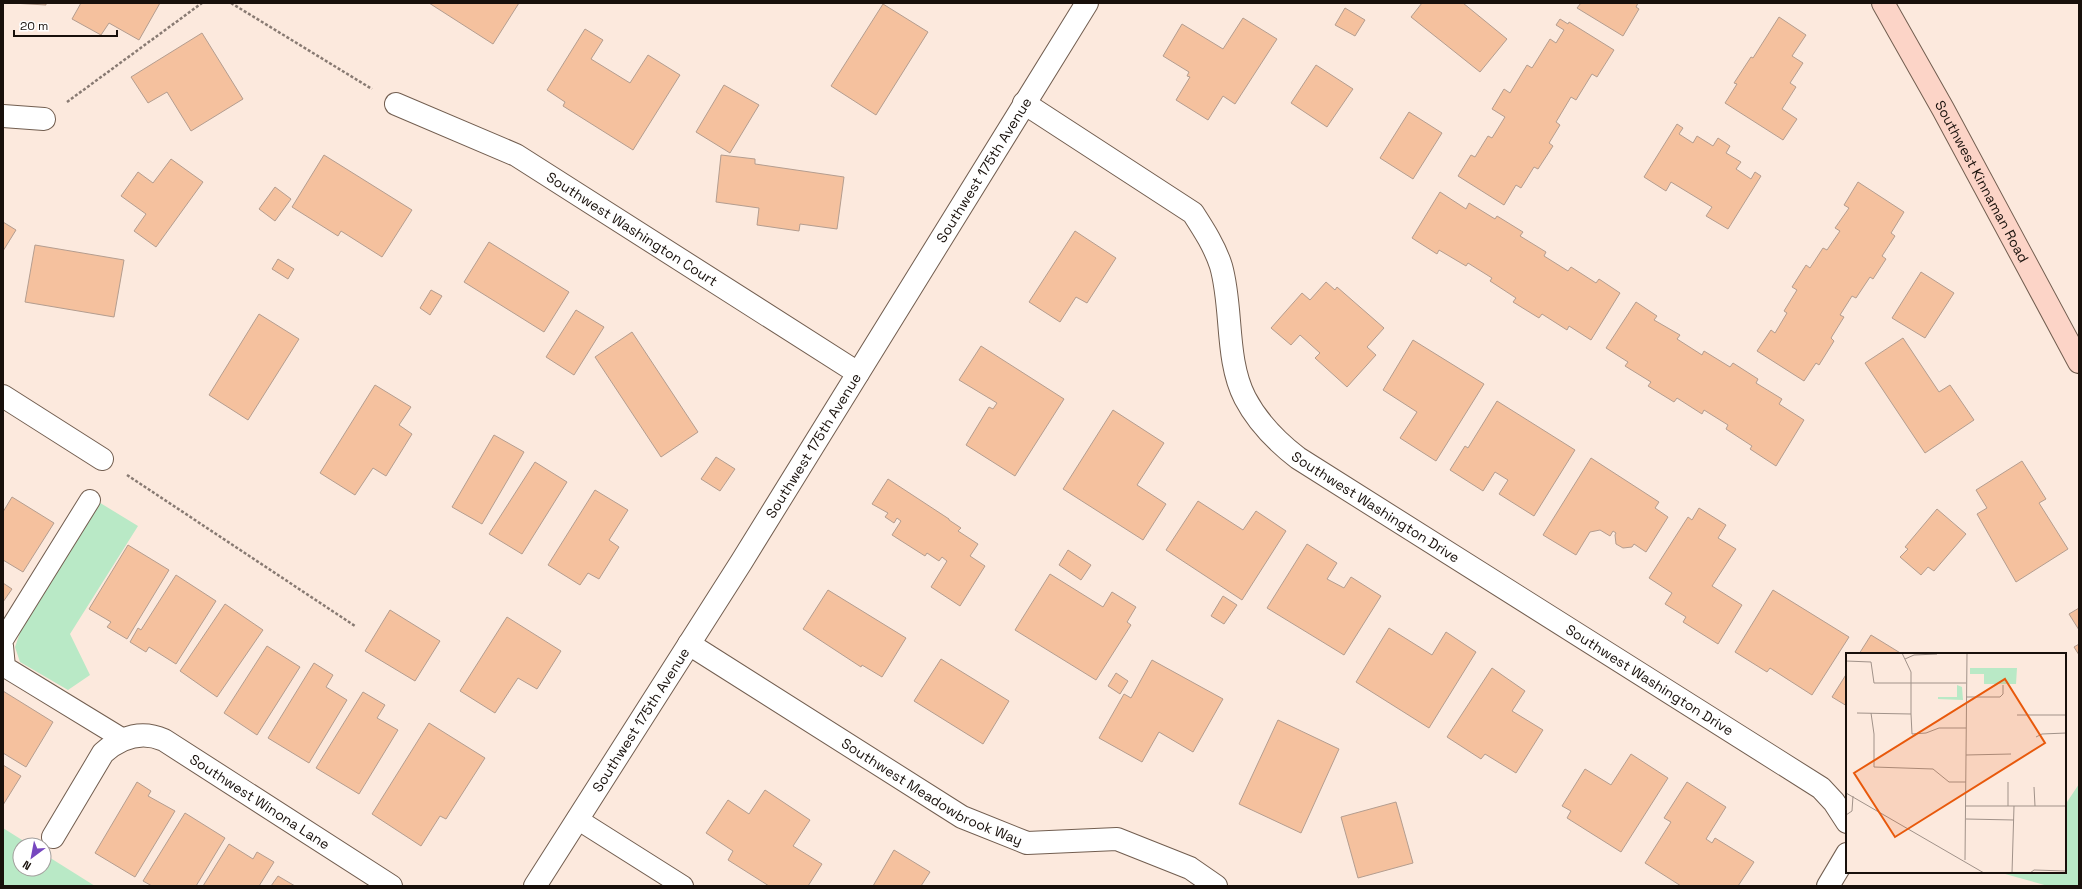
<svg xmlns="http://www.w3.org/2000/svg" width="2082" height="889" font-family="'Space Grotesk',sans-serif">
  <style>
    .green { fill: #b9e9c6 }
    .building { fill: #f5c19e; stroke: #b49d8f }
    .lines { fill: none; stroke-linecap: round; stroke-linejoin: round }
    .lane-casing { stroke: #725e50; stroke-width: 22 }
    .street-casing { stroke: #725e50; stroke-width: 24 }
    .secondary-casing { stroke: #725e50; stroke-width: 24 }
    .path { stroke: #887a72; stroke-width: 2.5; stroke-dasharray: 3 2; stroke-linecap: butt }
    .lane { stroke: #fff; stroke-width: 20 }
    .street { stroke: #fff; stroke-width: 22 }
    .secondary { stroke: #fcd4c7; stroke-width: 22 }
    .labels { text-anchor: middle; stroke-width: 3; stroke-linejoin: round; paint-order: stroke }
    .street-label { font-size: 14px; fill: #18100b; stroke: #fff }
    .inset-road { fill: none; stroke: #a19289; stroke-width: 1 }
    .view { fill: #e8590c; fill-opacity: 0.15; stroke: #e8590c; stroke-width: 2 }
    .inset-edge { fill: none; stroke: #18100b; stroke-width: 2 }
  </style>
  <rect width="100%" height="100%" fill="#fce9dd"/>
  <path class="green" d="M97 501 138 526 70 634 90 675 68 690 20 662 15 647 26 615Z
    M2079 784 2078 886H2048L1998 872H2065V805Z
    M3 828 30 845H20V869H44V854L95 886H3Z"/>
  <path class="building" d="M12 3H46V5Z
    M81 3H160L139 40 109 23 101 35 72 19Z
    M429 3H519L493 44Z
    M1422 3H1463L1507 39 1480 72 1411 17Z
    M1581 3H1638L1636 7 1639 9 1623 36 1577 8Z
    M883 4 928 32 876 115 831 86Z
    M1345 8 1365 20 1355 36 1335 25Z
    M1779 17 1806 35 1792 56 1803 63 1790 83 1796 87 1782 109 1797 119 1783 140 1725 103 1737 84 1734 83 1751 57 1753 58Z
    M1243 18 1277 39 1235 104 1223 96 1208 120 1176 100 1190 77 1187 76 1189 72 1163 56 1182 24 1223 49Z
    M1560 19 1568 24 1569 22 1614 50 1597 77 1592 74 1576 100 1571 97 1556 122 1560 125 1549 143 1553 146 1538 169 1534 167 1521 188 1516 185 1504 205 1458 176 1471 155 1475 157 1488 136 1492 138 1505 117 1492 109 1504 89 1510 93 1527 65 1532 68 1550 39 1556 43 1564 30 1556 25Z
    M585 29 603 40 591 59 630 83 648 55 680 75 633 150 563 106 565 102 547 90Z
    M202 33 243 99 191 131 167 92 148 103 131 77Z
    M1316 65 1353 89 1327 127 1291 103Z
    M724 85 759 105 730 153 696 132Z
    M1409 112 1442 133 1413 179 1380 158Z
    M1677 124 1683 128 1679 134 1693 143 1697 136 1713 146 1718 138 1730 146 1726 153 1741 162 1736 169 1751 179 1755 172 1761 176 1728 229 1706 216 1712 207 1671 182 1666 191 1644 177Z
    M324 155 412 210 382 257 341 231 338 236 292 207Z
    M721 155 755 159V164L844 177 837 229 800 224 799 231 757 225 759 208 716 202Z
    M171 159 203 182 156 247 134 231 146 214 121 196 138 172 153 183Z
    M1858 182 1904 212 1891 233 1895 236 1882 256 1886 259 1873 279 1870 277 1856 298 1852 296 1840 315 1844 317 1831 338 1834 341 1819 365 1816 363 1804 381 1757 351 1771 330 1775 333 1787 313 1784 311 1797 290 1792 287 1806 265 1810 268 1823 248 1827 250 1840 231 1835 228 1849 208 1844 205Z
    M275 187 291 199 275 221 259 209Z
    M1440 192 1466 209 1469 203 1495 219 1497 216 1523 232 1520 236 1546 252 1544 256 1568 271 1571 267 1596 283 1599 279 1620 293 1591 340 1569 326 1567 330 1542 314 1539 318 1513 302 1516 298 1490 281 1492 278 1468 263 1466 266 1439 250 1437 254 1412 238Z
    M3 222 16 230 3 251Z
    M1075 231 1116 258 1087 303 1076 297 1060 322 1029 302Z
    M489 242 569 292 544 332 464 282Z
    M35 245 124 260 114 317 25 302Z
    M278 259 294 269 288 279 272 269Z
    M1921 272 1954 293 1925 338 1892 318Z
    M1326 282 1335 290 1337 287 1384 328 1367 347 1376 355 1347 387 1315 358 1320 353 1300 335 1291 345 1271 328 1302 293 1310 300Z
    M431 290 442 296 430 315 420 308Z
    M1636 302 1657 316 1654 320 1680 335 1677 339 1702 355 1704 351 1730 367 1733 363 1758 379 1756 383 1782 399 1779 404 1804 420 1776 466 1750 449 1752 446 1726 429 1728 425 1704 410 1702 414 1677 398 1674 402 1648 386 1651 382 1625 366 1628 362 1606 348Z
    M576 310 604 327 574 375 546 357Z
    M259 314 299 339 248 420 209 395Z
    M632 332 698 432 661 457 595 357Z
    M1903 338 1939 392 1950 385 1974 420 1925 453 1865 363Z
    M1413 340 1484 384 1436 461 1400 438 1417 412 1383 390Z
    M981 346 1064 399 1015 476 966 445 989 407 993 409 997 403 959 380Z
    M375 385 411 407 399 425 412 434 386 476 373 468 355 495 320 473Z
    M1497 401 1575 450 1534 516 1499 494 1508 480 1495 472 1483 491 1450 470 1465 446 1468 448Z
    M1113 410 1164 443 1137 485 1166 504 1143 540 1063 489Z
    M494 435 524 452 482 524 452 507Z
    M716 457 735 469 720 491 701 479Z
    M1591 458 1659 502 1655 508 1668 517 1646 552 1634 544 1632 547 1623 548 1616 544 1615 535 1616 533 1613 531 1610 536 1600 530 1590 532 1576 555 1543 535Z
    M2022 461 2046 499 2039 503 2068 549 2016 582 1977 514 1987 508 1976 490Z
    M535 462 567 482 522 554 489 534Z
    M888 479 949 519V520L961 528 958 531 978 544 970 556 985 566 960 606 931 587 947 561 942 557 939 561 927 553 925 556 892 535 901 521 897 518 894 523 885 517 888 513 872 504Z
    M595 490 628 510 609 540 619 547 599 579 588 573 580 585 548 565Z
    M12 497 54 523 23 572 3 560V512Z
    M1198 501 1243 530 1256 511 1286 531 1242 600 1166 550Z
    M1699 508 1726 525 1718 538 1736 549 1712 586 1742 605 1718 644 1683 622 1686 617 1665 604 1672 593 1649 578 1688 517 1692 520Z
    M1937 509 1966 534 1934 571 1928 567 1921 575 1900 557 1908 549 1905 547Z
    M1307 544 1337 563 1327 579 1344 588 1351 577 1381 596 1344 655 1267 608Z
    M128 545 169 570 127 639 107 627 111 622 89 609Z
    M1068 550 1091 565 1081 580 1059 565Z
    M1050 574 1103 607 1112 592 1136 607 1127 622 1131 625 1096 680 1015 630Z
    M176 575 216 601 176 664 149 647 146 652 130 642 138 628 141 630Z
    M3 583 12 589 3 602Z
    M828 590 906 638 882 677 862 665 861 667 803 629Z
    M1773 590 1849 637 1812 695 1770 668 1767 672 1735 652Z
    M1223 596 1237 605 1224 624 1211 616Z
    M225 604 263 630 217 697 180 671Z
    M2079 608V630L2069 614Z
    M390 610 440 641 415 681 365 651Z
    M507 617 561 651 537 689 518 678 495 713 460 691Z
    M1389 628 1432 655 1446 632 1476 652 1429 728 1356 682Z
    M1871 635 1902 654H1859Z
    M2079 644V655L2074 647Z
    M267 646 300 667 257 735 224 713Z
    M941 659 1009 701 983 744 914 701Z
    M1152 660 1223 699 1193 752 1159 732 1142 762 1099 738 1124 694 1131 698Z
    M314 663 333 675 326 687 347 700 309 763 268 738Z
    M1492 668 1525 691 1512 711 1543 730 1516 773 1485 754 1481 759 1447 737Z
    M1116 673 1128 681 1120 694 1108 686Z
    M1847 673V706L1832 697Z
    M3 691 53 722 26 767 3 753Z
    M363 692 385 705 377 718 398 730 359 794 316 768Z
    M1278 720 1339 749 1301 833 1239 804Z
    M429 723 485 758 446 819 440 816 421 846 372 814Z
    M1631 754 1668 778 1621 852 1567 818 1571 811 1562 806 1585 769 1611 785Z
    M3 765 21 776 3 805Z
    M137 782 151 791 148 796 175 811 135 877 95 853Z
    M1687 782 1726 807 1706 839 1712 843 1715 838 1754 862 1738 886H1681L1645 863 1671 822 1664 818Z
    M765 790 810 820 793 846 822 864 808 886H769L728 860 733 851 706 833 728 800 749 814Z
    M1396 802 1413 863 1358 878 1341 817Z
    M185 813 225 838 196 886H152L143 881Z
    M229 844 253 859 257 852 274 862 259 886H203Z
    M894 850 930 872 921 886H873Z
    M278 876 295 886H271Z"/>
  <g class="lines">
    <g class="lane-casing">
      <path id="lane" d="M3 640 90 500
        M3 646 5 667 123 739
        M577 819 683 886"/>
    </g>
    <g class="street-casing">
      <g id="street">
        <path id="s1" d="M1024 103 1193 213C1204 230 1215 247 1221 266 1233 308 1225 359 1245 398 1258 423 1276 441 1298 458L1821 788 1834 802 1847 822"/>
        <path id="s2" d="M396 104 516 155 858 373"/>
        <path d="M3 116 44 119"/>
        <path d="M3 396 102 459"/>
        <path id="s3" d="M689 644 962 817 1027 843 1117 839 1190 868 1216 886"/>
        <path id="s4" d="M53 837 103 753C121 737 141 730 164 740L391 886"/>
        <path id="s5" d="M535 886 742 561 1087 3"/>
        <path d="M1828 886 1847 854"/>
      </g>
    </g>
    <g class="secondary-casing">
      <g id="secondary">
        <path id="s6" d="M1883 3 1943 109 2079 362"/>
      </g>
    </g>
    <path class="path" d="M231 3 372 89
      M67 102 202 3
      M127 475 355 626"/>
    <use href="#lane" class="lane"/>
    <use href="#street" class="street"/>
    <use href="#secondary" class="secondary"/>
  </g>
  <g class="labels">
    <g class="street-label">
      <text dy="5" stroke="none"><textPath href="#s5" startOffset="845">Southwest 175th Avenue</textPath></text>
      <text dy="5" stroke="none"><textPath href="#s6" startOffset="204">Southwest Kinnaman Road</textPath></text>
      <text dy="5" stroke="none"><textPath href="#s2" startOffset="268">Southwest Washington Court</textPath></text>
      <text dy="5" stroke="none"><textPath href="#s5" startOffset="521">Southwest 175th Avenue</textPath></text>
      <text dy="5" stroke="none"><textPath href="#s1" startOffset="569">Southwest Washington Drive</textPath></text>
      <text dy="5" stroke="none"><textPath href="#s1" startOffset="893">Southwest Washington Drive</textPath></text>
      <text dy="5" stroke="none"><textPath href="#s5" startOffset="197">Southwest 175th Avenue</textPath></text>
      <text dy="5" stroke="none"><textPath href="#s3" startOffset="285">Southwest Meadowbrook Way</textPath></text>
      <text dy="5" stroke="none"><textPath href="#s4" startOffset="278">Southwest Winona Lane</textPath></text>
    </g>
  </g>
  <g transform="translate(1846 653)">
    <rect width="220" height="220" fill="#fce9dd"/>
    <path d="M124 15H171L170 31H138V21H124ZM111 32 116 34 117 47 92 46V44H111Z" fill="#b9e9c6"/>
    <path class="inset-road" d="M56 0 65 19V61M59 6 68 2 91 1M0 8 25 9 28 30H120M120 44H154L157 41V32M11 60 65 61 66 81 80 80 93 75H120M25 60 28 81V114M171 62H220M190 84 196 81 220 80M120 102 165 101M28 114 87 116 103 129H120M188 134 189 153M0 140 138 220M120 153H220M162 153V129M0 162 6 158 7 143M120 166 168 167M119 207 121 0M166 220 168 153M184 220 188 217 220 218"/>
    <path class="view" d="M159 26 199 90 49 184 8 120Z"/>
    <rect width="220" height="220" class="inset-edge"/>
  </g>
  <rect width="2082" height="889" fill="none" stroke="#18100b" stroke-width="8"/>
  <g transform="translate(32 857) rotate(212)"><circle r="19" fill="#ffffff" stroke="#a39f9d"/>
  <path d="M0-3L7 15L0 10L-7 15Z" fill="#7647bf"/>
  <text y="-6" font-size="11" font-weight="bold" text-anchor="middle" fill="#18100b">N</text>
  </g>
  <path d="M14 30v6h103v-6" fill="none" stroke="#18100b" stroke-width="2"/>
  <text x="20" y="30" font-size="12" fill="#18100b" stroke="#ffffff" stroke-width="3" paint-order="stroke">20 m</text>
</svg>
